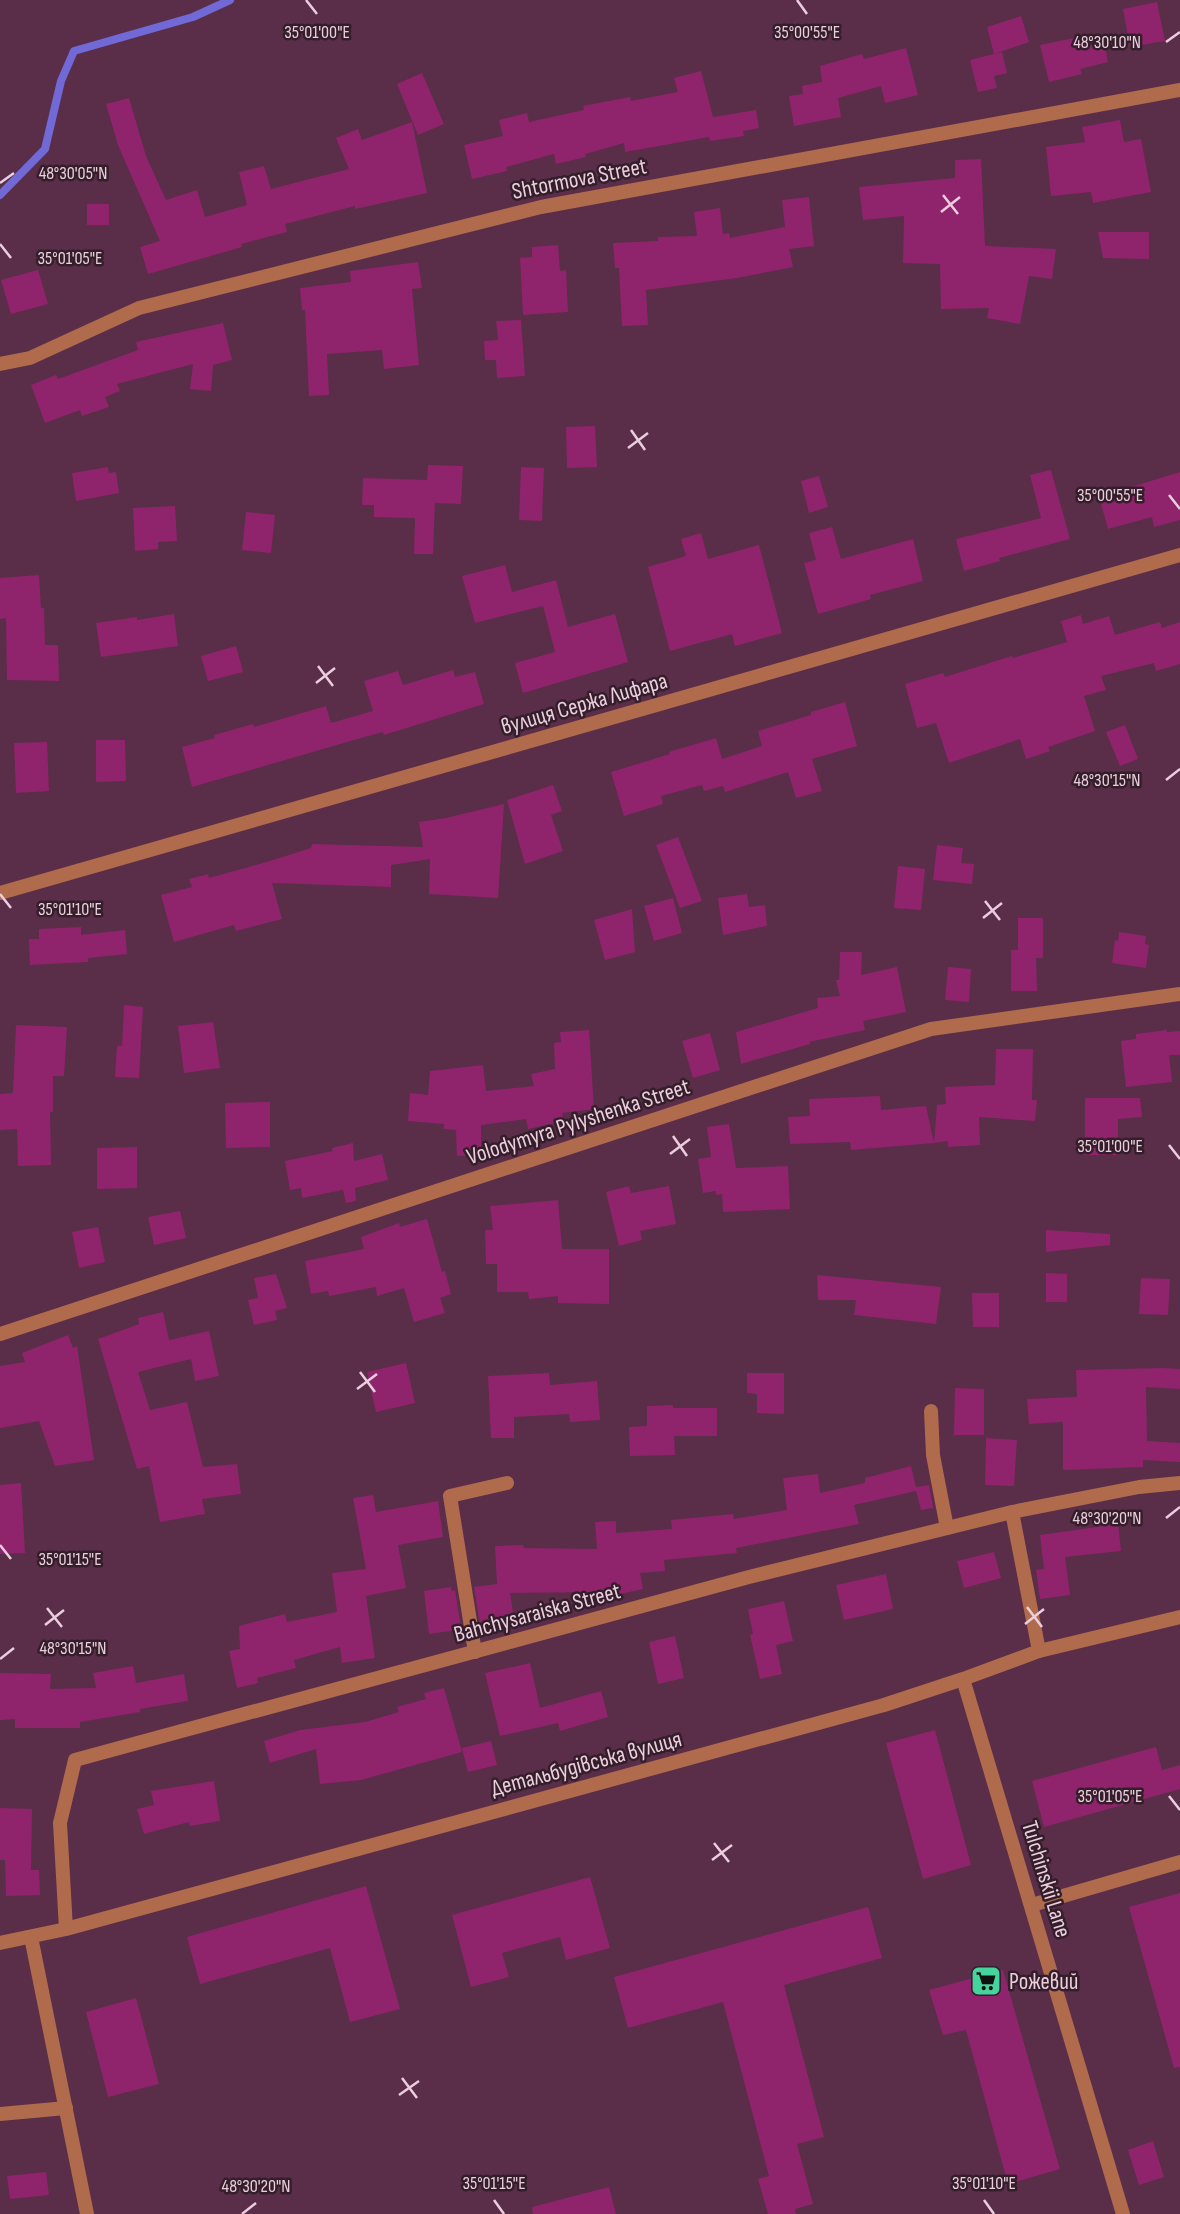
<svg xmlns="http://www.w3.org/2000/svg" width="1180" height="2214" font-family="'Sofia Sans Condensed',sans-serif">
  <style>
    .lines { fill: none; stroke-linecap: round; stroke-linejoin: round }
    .stream { stroke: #7169d5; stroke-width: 8 }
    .building { fill: #8f246d }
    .service { stroke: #b06a4c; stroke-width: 14 }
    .minor { stroke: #b06a4c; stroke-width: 14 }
    .ticks { fill: none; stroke: #ebcede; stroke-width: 2.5 }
    .labels { text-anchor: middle; stroke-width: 5; stroke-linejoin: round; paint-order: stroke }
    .street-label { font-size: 23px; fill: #ebcede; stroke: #331e2a }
    .poi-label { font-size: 23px; fill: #ebcede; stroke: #331e2a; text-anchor: start }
    .ticks-label { font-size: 18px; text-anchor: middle; fill: #ebcede; stroke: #331e2a; stroke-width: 5; stroke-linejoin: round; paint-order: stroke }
  </style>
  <rect width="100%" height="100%" fill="#5a2d49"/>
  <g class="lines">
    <path class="stream" d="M0 195 45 149 61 81 74 51 193 17 230 0"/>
  </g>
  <path class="building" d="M1157 2 1165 41 1130 47 1123 9Z
    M1021 16 1029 42 994 54 987 27Z
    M1074 38 1076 49 1104 43 1108 62 1080 69 1082 74 1049 82 1040 45Z
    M906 48 918 95 885 103 881 86 838 98 841 117 794 126 789 96 803 94 802 86 822 82 820 66 862 54 864 59Z
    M1002 52 1007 73 994 76 997 88 978 92 970 60Z
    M701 71 713 117 756 110 759 128 743 131 744 136 710 141 709 137 625 152 624 143 585 154 586 157 556 164 554 154 506 167 507 171 472 179 464 145 503 136 499 120 527 113 529 122 584 110 583 106 630 97 631 101 678 92 674 78Z
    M422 73 444 124 418 135 397 84Z
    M129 98 146 156 166 200 197 190 205 217 247 205 239 172 264 166 271 189 349 169 336 138 358 129 362 140 412 122 427 193 355 209V206L285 224 287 232 241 244 242 247 148 274 140 247 160 241 118 145 106 104Z
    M1120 120 1124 142 1141 139 1151 192 1093 203 1091 192 1051 196 1046 147 1085 142 1082 127Z
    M981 159 985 246 1056 249 1052 279 1029 276 1020 324 987 318 989 308 941 309 940 264 903 263 904 216 863 220 859 187 955 178V160Z
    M809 197 814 246 789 249 793 267 737 278 646 290 648 325 622 326 619 268H615L613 243 658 241V237L697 236 694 212 720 208 723 234 729 233 730 238 785 227 782 200Z
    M87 204H109V225H87Z
    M1098 232H1149V259L1103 258Z
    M558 245 560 271 566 270 568 312 523 315 520 258 532 257V247Z
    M418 262 422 288 412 289 419 365 384 369 382 350 327 354 329 395 309 396 305 310H302L300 288 351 282 350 271Z
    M38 270 48 304 11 314 1 280Z
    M521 320 525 376 497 378 496 360H485L484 341 498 340 496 321Z
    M223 323 232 360 213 365 211 391 190 389 193 364 117 384 120 391 105 397 109 407 82 416 80 410 45 423 31 385 56 375 58 379 138 350 136 342Z
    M595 426 597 467 567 468 566 427Z
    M428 465 463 466 461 504 435 503 433 554H414L415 518 374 517V505H362L363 478 427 480Z
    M108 467 109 473 116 472 119 493 76 501 72 473Z
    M521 467 544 468 542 521 519 520Z
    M1051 470 1070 539 999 558 1000 561 964 571 956 539 1041 518 1030 475Z
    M1180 472V520L1154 527 1152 517 1108 529 1100 500 1127 493 1125 489Z
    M819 476 828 507 809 513 801 481Z
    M175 506 177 541 158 542V549L135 551 133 508Z
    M246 512 275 515 271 553 242 550Z
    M832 527 841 559 913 539 923 581 870 595 871 599 818 614 804 563 816 560 809 533Z
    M701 533 708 559 759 545 782 633 735 646 732 634 670 651 648 567 686 556 681 539Z
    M505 565 512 592 556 580 568 627 615 614 628 662 523 693 515 663 555 652 543 606 475 623 462 576Z
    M39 575 41 608H44L45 645H58L59 681 7 680 6 618 0 619V578Z
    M174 614 178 646 101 657 96 623 137 617V620Z
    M1081 615 1083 624 1109 616 1115 635 1160 622 1162 628 1180 622V664L1156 671 1154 663 1101 676 1106 690 1084 696 1095 731 1048 747 1050 751 1026 759 1020 739 949 763 936 723 917 728 905 684 943 673 945 677 1012 656 1013 658 1067 642 1061 621Z
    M236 646 243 672 208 681 201 656Z
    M453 670 455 677 475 672 484 704 384 735 383 732 368 736 192 787 182 747 215 738 214 735 253 724 254 727 326 706 331 723 373 711 364 681 398 671 403 685Z
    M845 702 857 746 812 759 822 791 796 798 788 772 725 792 723 786 704 791 702 785 661 796 663 804 624 816 611 772 670 754 669 752 716 738 722 759 762 746 758 731 811 715V712Z
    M1125 725 1138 759 1120 766 1106 732Z
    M96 740H125L126 781 96 782Z
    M47 742 49 791 16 793 14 743Z
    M553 785 562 811 551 815 563 851 525 864 507 800Z
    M504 804 498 898 429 894 430 859 391 865V887L272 883 282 919 236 931 234 925 174 942 161 895 192 887 189 879 208 874 209 878 270 861 311 848 312 844 423 847 419 822 446 818Z
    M678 837 702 901 680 908 656 845Z
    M937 845 963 848 961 863 974 864 972 884 933 880Z
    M898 866 925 869 921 910 894 908Z
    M747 894 749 907 765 905 767 926 723 935 718 898Z
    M673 898 682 933 654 941 644 906Z
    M632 909 635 952 605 960 594 920Z
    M1018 918H1043V958H1036L1037 991H1011V950H1018Z
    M81 927V935L125 930 127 954 88 958V962L30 965 29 939H39V929Z
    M1119 932 1146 936 1145 944 1149 945 1146 968 1112 963 1115 940 1118 941Z
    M840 952H862L861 975 897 967 906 1012 863 1021 865 1030 809 1042 810 1044 741 1064 736 1032 818 1008 817 998 840 996 836 980H839Z
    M948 967 971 969 969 1002 945 1000Z
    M124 1005 143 1007 139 1078 115 1077 117 1046H122Z
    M213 1022 220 1068 184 1073 178 1026Z
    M16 1025 67 1027 64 1076H53V1112H50L51 1165 18 1166 17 1129 0 1130V1094L13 1093Z
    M589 1030 594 1109 562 1113 564 1121 528 1129 526 1119 481 1125V1155L457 1156 456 1130 444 1129V1124L408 1121 410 1093 428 1095 430 1071 483 1065 486 1091 534 1086 531 1074 555 1069 554 1043 561 1042 560 1032Z
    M1167 1030V1032L1180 1031V1055H1169L1172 1082 1126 1087 1121 1041 1136 1039V1034Z
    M710 1033 720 1070 693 1078 682 1041Z
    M996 1049H1033L1032 1100H1037L1035 1121 979 1117 980 1145 948 1147V1141L934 1143 937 1105 946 1104 945 1087 995 1085Z
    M880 1096 881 1110 926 1106 934 1143 851 1150 850 1142 790 1144 788 1117 810 1116 809 1099Z
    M1085 1098H1140L1142 1117 1118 1119V1155H1085Z
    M270 1102V1147L226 1148 225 1103Z
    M729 1124 736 1168 788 1166 790 1209 723 1212 722 1194 716 1195V1191L703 1193 698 1159 711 1157 707 1127Z
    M353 1143 354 1161 382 1154 388 1180 355 1188 356 1201 346 1203 343 1190 302 1198 301 1188 290 1190 285 1161 333 1151 332 1148Z
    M137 1147V1188L97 1189V1148Z
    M629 1186 631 1193 669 1186 676 1224 640 1231 642 1240 619 1246 606 1192Z
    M558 1200 562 1249H609V1304L558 1303V1296L529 1299 528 1292H497V1264H486L485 1230H493L490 1206Z
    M180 1211 186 1238 154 1245 148 1217Z
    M427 1219 442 1272 445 1271 451 1294 440 1298 445 1313 414 1322 404 1288 377 1296 376 1287 329 1296 328 1291 311 1294 305 1261 364 1249 361 1237 399 1223 400 1227Z
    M98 1227 105 1262 79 1268 72 1232Z
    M1046 1230 1110 1234V1245L1046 1252Z
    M1046 1273 1067 1274V1302H1046Z
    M276 1274 287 1308 275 1311 277 1320 254 1325 248 1300 258 1298 254 1278Z
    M817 1275 941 1287 936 1324 854 1315 856 1300H818Z
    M1141 1278 1170 1279 1168 1315 1139 1314Z
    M972 1293H999V1327H973Z
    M163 1312 169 1340 209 1331 219 1376 195 1381 191 1359 138 1372 150 1410 187 1402 203 1467 237 1464 241 1494 202 1499 205 1514 160 1522 149 1466 137 1469 98 1339 139 1324 138 1318Z
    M68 1335 73 1348 77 1346 94 1460 55 1466 39 1421 0 1428V1366L25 1362 22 1353Z
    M406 1363 415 1403 376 1412 367 1372Z
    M1163 1368 1180 1369V1389L1146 1387 1147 1441 1180 1443V1462L1143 1460V1467L1063 1470V1422L1029 1424 1027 1399 1077 1397 1076 1370Z
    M549 1373 550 1385 597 1381 600 1420 570 1422 569 1414 514 1417V1438H491L488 1376Z
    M747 1373H784V1414L757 1413V1394L747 1393Z
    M955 1388 984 1389V1435H954Z
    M673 1405V1408H717V1436H674L675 1455 630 1456 629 1427 647 1426V1406Z
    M986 1438 1017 1440 1014 1486 985 1485Z
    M911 1466 916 1487 929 1485 933 1508 921 1510 916 1491 854 1505 859 1524 736 1548 737 1553 664 1560 665 1571 640 1573 643 1589 602 1598 601 1592 510 1593 514 1619 480 1624 474 1587 497 1584 495 1546 523 1545 524 1548 597 1549 595 1522 616 1521V1533L672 1529 671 1520 733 1514 734 1519 787 1510 783 1478 818 1474 820 1493 865 1483V1478Z
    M21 1483 25 1553 0 1554V1485Z
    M373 1495 376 1512 438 1501 443 1537 398 1545 406 1588 366 1596 375 1658 342 1663 340 1647 294 1660 296 1668 257 1678 258 1683 237 1688 229 1651 240 1649 239 1626 285 1614 287 1622 337 1612 332 1573 366 1569 353 1498Z
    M1118 1524 1121 1551 1065 1557 1070 1595 1040 1599 1036 1570 1044 1569 1040 1535Z
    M994 1552 1001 1578 964 1588 957 1561Z
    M886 1574 893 1609 844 1620 836 1585Z
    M451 1587 452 1591 455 1590 461 1627 457 1628V1630L429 1634 424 1591Z
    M784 1601 793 1641 776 1645 782 1674 760 1679 750 1635 753 1634 748 1609Z
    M675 1636 684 1678 658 1684 649 1642Z
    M530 1663 540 1708 601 1691 608 1717 560 1731 558 1723 500 1736 485 1673Z
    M133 1666 136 1683 184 1674 188 1701 140 1709V1712L80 1722V1728H15V1719L0 1720V1673L51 1674 50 1689 96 1688 93 1673Z
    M444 1688 462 1752 361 1780 320 1784 316 1749 270 1763 264 1741 300 1730 365 1722 399 1712 397 1707 426 1699 424 1693Z
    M935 1730 971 1865 923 1879 886 1743Z
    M491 1741 497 1765 468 1772 462 1748Z
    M1156 1747 1162 1770 1180 1765V1789L1044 1827 1032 1781Z
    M214 1781 220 1821 190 1826 189 1822 144 1834 137 1809 154 1805 151 1791Z
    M0 1808 32 1809 31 1870H39L40 1895 6 1896 5 1860H0Z
    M590 1877 610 1948 566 1960 560 1937 502 1953 509 1977 471 1987 452 1915Z
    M366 1886 400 2009 350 2022 330 1948 200 1984 187 1937Z
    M1180 1893V2067L1174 2068 1129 1907Z
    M868 1907 882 1958 784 1985 824 2137 797 2144 813 2204 795 2209 796 2214H768L758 2179 769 2176 723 2002 628 2028 614 1977Z
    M1003 1970 1060 2169 1008 2184 966 2030 943 2035 929 1990Z
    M136 1998 159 2084 108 2097 86 2012Z
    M1153 2141 1164 2177 1139 2185 1128 2150Z
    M46 2172 49 2195 10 2199 7 2176Z
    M609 2187 616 2214H533L532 2207Z"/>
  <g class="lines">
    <path class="service" d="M931 1411 933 1455 947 1528
      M1012 1512 1039 1651
      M475 1652 450 1496 507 1483
      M1032 1905 1180 1862
      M0 2114 66 2108"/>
    <path class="minor" d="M0 364 30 358 139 308 541 207 1180 90
      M0 893 1180 555
      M0 1334 931 1029 1180 994
      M963 1679 1123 2214
      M66 1929 60 1823 75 1760 749 1577 1012 1512 1139 1487 1180 1483
      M31 1937 87 2214
      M0 1943 66 1929 884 1705 963 1679 1039 1651 1180 1617"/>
  </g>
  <path class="ticks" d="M306 0 317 14M797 0 807 14M1166 42 1180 32M0 183 14 173M943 195 958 214M941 212 960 197M0 244 11 258M631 430 645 450M628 448 648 433M1169 495 1180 509M318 666 333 686M316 683 335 668M1166 780 1180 769M0 894 11 908M985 901 1000 920M983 918 1002 903M673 1136 687 1156M1169 1145 1180 1159M670 1154 690 1139M360 1372 375 1392M357 1389 377 1374M1166 1518 1180 1507M0 1545 11 1559M1027 1607 1042 1627M47 1608 62 1627M1025 1624 1044 1609M45 1625 64 1610M0 1659 14 1648M1169 1796 1180 1810M714 1843 729 1862M712 1860 732 1845M402 2078 417 2098M399 2095 419 2081M494 2200 504 2214M984 2200 994 2214M242 2214 256 2203"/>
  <defs>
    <g id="supermarket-square" transform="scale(1.575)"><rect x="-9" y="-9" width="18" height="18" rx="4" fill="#46d49e" stroke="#331e2a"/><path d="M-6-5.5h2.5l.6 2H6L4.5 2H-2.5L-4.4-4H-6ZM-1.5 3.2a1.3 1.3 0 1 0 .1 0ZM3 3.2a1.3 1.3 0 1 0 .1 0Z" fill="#111"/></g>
  </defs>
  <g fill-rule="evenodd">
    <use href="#supermarket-square" x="986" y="1981"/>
  </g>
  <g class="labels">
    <g class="street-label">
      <text transform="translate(579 178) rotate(-11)" y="8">Shtormova Street</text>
      <text transform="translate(584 703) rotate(-16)" y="8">вулиця Сержа Лифара</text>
      <text transform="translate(578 1121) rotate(-18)" y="8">Volodymyra Pylyshenka Street</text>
      <text transform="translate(537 1612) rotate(-15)" y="8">Bahchysaraiska Street</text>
      <text transform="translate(586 1763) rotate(-15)" y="8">Детальбудівська вулиця</text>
      <text transform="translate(1047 1879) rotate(73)" y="8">Tulchinskii Lane</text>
    </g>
    <g class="poi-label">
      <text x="1009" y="1989">Рожевий</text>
    </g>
  </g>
  <g class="ticks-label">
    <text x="317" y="38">35°01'00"E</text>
    <text x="807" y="38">35°00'55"E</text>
    <text x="1107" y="48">48°30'10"N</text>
    <text x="73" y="179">48°30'05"N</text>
    <text x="70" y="264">35°01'05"E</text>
    <text x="1110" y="501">35°00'55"E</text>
    <text x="1107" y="786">48°30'15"N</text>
    <text x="70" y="915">35°01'10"E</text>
    <text x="1110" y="1152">35°01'00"E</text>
    <text x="1107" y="1524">48°30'20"N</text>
    <text x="70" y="1565">35°01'15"E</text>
    <text x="73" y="1654">48°30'15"N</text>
    <text x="1110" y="1802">35°01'05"E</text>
    <text x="494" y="2189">35°01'15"E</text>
    <text x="984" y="2189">35°01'10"E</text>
    <text x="256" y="2192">48°30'20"N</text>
  </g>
</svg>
